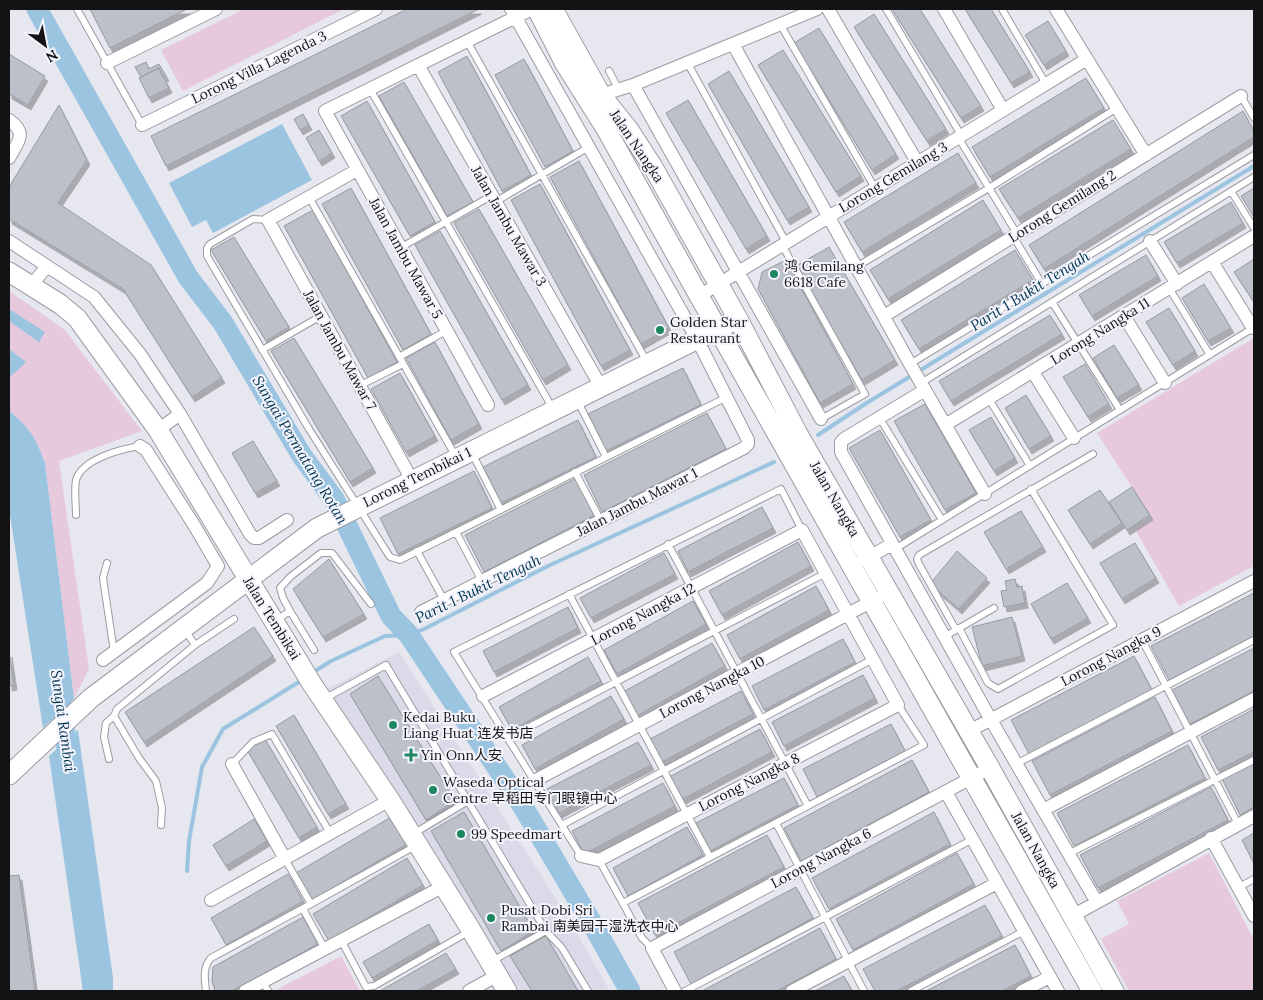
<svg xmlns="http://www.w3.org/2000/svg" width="1263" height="1000" font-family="Lora,'Noto Sans SC',serif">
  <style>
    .built { fill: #dbdae9 }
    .green { fill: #e6c9dd }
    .water { fill: #9bc4e1 }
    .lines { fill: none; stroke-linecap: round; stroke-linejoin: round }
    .stream { stroke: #9bc4e1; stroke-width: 4 }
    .river { stroke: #9bc4e1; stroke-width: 21 }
    .building { fill: #bcc0c8; stroke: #969aa1; filter: url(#shadow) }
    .lane-casing { stroke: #9b9ba2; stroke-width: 8 }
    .street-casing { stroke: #9b9ba2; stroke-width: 14 }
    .secondary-casing { stroke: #9b9ba2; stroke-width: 21 }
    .lane { stroke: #fff; stroke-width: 6 }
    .street { stroke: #fff; stroke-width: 12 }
    .secondary { stroke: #fff; stroke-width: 19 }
    .poi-dot { fill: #1f8662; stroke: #f4f4fd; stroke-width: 2 }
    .labels { text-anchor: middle; stroke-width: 4; stroke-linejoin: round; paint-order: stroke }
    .street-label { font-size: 14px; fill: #131316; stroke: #f4f4fd }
    .poi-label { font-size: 14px; fill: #131316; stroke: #f4f4fd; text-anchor: start }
    .water-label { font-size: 15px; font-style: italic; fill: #003551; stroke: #f4f4fd }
  </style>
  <defs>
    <filter id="shadow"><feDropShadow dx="3" dy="5" stdDeviation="0" flood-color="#0004"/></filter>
  </defs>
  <rect width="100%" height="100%" fill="#e7e7ef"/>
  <path class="built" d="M399 652 570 921 610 991H487L509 980 325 690Z"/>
  <path class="green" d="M244 9H344L183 91 161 50Z
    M9 291 64 329 142 431 59 461 89 669 74 699 45 463C35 437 31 429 9 411Z
    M1254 338V566L1179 606 1136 531 1153 520 1097 433Z
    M1209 853 1254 940V991H1129L1101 939 1129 924 1117 901Z
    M341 956 360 991H280L278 989Z"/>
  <path class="water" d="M282 124 312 180 213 233 206 220 192 227 169 183Z
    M9 309 45 332 39 342 9 321Z
    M9 349 26 362 9 378Z
    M9 411C31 429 35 437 45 463L74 699 43 728 9 509Z
    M78 730 113 978V991H83L49 756Z"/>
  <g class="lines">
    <path class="stream" d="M818 435 865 404 1254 166
      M312 673 331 661 385 636 409 635 424 629 548 566 774 462
      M187 871 189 841 202 767 223 729 302 680"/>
    <path class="river" d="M37 9 188 277 223 323 302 456 334 499 391 616 409 635 522 805 593 925 630 991
      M61 706 70 770"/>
  </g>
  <path class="building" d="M90 9H187L110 48Z
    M407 9H479L166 166 151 136Z
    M892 9H920L981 106 961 118Z
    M965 9H991L1030 72 1011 83Z
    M874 14 946 129 927 141 854 27Z
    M1048 21 1066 51 1044 65 1025 35Z
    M819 28 896 154 872 170 794 43Z
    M783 50 861 176 836 192 758 65Z
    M9 54 45 76 28 105 9 94Z
    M467 56 531 175 502 191 438 72Z
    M524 59 573 151 545 167 495 75Z
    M146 62 149 69 159 64 166 76 163 77 159 68 141 77 135 67Z
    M159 68 169 88 149 98 139 78Z
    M729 71 809 207 787 220 708 84Z
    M1086 78 1104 108 990 177 972 147Z
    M404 82 473 202 447 216 379 96Z
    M688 100 767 236 746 249 666 113Z
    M367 101 435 222 410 236 341 116Z
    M59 105 87 160 58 203 151 265 222 378 192 397 123 289 9 219V187Z
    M1243 111 1254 131V137L1044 269 1029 245Z
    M303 114 309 125 300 130 294 119Z
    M1113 120 1131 149 1018 218 999 189Z
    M319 130 332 153 319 161 306 138Z
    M958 153 976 183 862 252 844 222Z
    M579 161 669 328 641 344 550 177Z
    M540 184 630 350 601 366 511 200Z
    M351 188 431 334 403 350 322 204Z
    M1254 188V217L1241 196Z
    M983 200 1001 230 888 299 870 270Z
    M1231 202 1243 223 1177 263 1164 242Z
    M479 209 568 365 543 380 454 223Z
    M313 210 397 362 368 378 284 226Z
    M440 231 528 385 502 400 415 245Z
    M234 237 289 327 266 341 211 250Z
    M829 247 895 360 862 380 796 266Z
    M1015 250 1033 280 919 349 901 320Z
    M1146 255 1158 276 1092 316 1079 295Z
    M1254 259V302L1234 272Z
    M786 260 853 384 820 403 758 289 762 272Z
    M1204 284 1231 328 1208 341 1182 298Z
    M1169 308 1195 351 1173 365 1146 322Z
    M1050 315 1062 334 951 401 939 381Z
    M294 338 373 468 350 482 271 351Z
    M435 342 479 424 451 440 406 358Z
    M1114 345 1139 385 1117 398 1093 358Z
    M1085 364 1109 404 1088 417 1063 377Z
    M683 368 701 405 606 451 588 414Z
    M400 373 435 436 406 452 371 389Z
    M1026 395 1051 436 1029 449 1005 408Z
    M925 404 976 493 945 510 894 421Z
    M707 413 726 449 602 512 584 475Z
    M991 417 1015 458 994 471 969 430Z
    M578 420 596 457 501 503 483 467Z
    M880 430 931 520 900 537 849 448Z
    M253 441 277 481 255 493 232 453Z
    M474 471 492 508 398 554 380 518Z
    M576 478 595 515 484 572 465 535Z
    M1132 487 1150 515 1127 530 1109 502Z
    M1100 490 1122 523 1090 544 1068 510Z
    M762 507 773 528 688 572 678 551Z
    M1021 511 1043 547 1006 569 984 532Z
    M798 542 811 566 722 615 709 591Z
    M1135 543 1156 578 1122 599 1100 563Z
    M957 551 987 578 959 609 930 584Z
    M664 553 675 574 591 618 580 598Z
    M329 559 364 614 323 637 293 589Z
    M1015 579 1017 587 1022 586 1025 603 1004 607 1001 591 1007 590 1005 581Z
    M1067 583 1088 618 1051 639 1031 604Z
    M816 586 829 610 740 659 727 635Z
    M1254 593V636L1169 680 1151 646Z
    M693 601 706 624 617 674 604 650Z
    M568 607 578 628 494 672 483 651Z
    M1012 617 1022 656 982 666 972 627Z
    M254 627 273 656 144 742 125 712Z
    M843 639 855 662 764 710 752 686Z
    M712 643 725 666 637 716 623 692Z
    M1254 648V691L1190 724 1172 690Z
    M9 652 14 685 9 686Z
    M1134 656 1152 690 1029 754 1011 720Z
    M588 657 601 681 512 730 499 707Z
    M863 675 875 698 784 746 772 722Z
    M378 676 455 801 426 820 350 694Z
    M741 691 753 714 662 762 650 739Z
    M611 696 624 719 535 769 522 745Z
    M1155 697 1172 731 1050 795 1032 761Z
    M1254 709V752L1218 770 1201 737Z
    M294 715 346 804 328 814 276 726Z
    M891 724 905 751 817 797 803 769Z
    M760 729 772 752 681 800 669 777Z
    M265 739 317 827 299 838 247 750Z
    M638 742 651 765 559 813 547 789Z
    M1188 745 1205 778 1074 846 1057 813Z
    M912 760 929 792 801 861 784 828Z
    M1254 763V807L1240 815 1222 779Z
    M784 778 798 805 710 851 696 823Z
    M663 783 675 806 584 854 572 831Z
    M1211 787 1228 820 1098 888 1080 855Z
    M464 812 534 931 501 951 431 831Z
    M934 812 950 844 829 909 812 878Z
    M391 817 407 844 312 900 296 873Z
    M254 819 267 841 226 866 213 845Z
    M687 827 703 855 628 896 613 868Z
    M1254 833V864L1242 840Z
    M767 835 784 867 655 935 638 903Z
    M957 853 974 884 853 950 836 919Z
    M407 858 423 885 329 941 313 914Z
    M288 874 303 901 226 945 211 918Z
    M19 875 35 991H9V876Z
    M796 887 813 918 691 984 674 952Z
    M985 905 1002 936 897 991H875L863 969Z
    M303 917 318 944 232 991H215L212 981 213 967Z
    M429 924 438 940 372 978 363 962Z
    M820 928 836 959 777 991H702Z
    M546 936 578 991H532L510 956Z
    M1015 945 1031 976 1002 991H926Z
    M446 953 456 969 417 991H380Z
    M844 976 852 991H815Z"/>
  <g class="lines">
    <g class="lane-casing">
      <path id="lane" d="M77 9 142 125
        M886 9 961 135
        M1002 9 1046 84
        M780 24 875 188
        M467 41 647 362
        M687 62 786 242
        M609 71 619 90
        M370 89 553 409
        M1241 96 1254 118
        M958 137 1017 234
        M1231 191 1254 228
        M309 197 456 457
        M495 202 589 147
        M268 220 253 219 210 244 207 248V256L309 429 390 557 400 560 727 397
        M1013 236 1042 284
        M782 245 865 394 821 419
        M400 248 491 196
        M856 267 989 188 1117 108
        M1169 288 1210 355
        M1052 302 1120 410
        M262 350 321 316
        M399 357 446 331
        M910 364 1254 155
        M921 383 1254 177
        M359 386 403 364
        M989 399 1030 466
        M577 400 606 457
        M879 417 942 520
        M472 453 501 510
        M575 472 601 521
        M76 515C76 504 74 491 76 480 82 459 121 449 140 446
        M456 532 482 581
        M668 544 808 806
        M895 549 1253 328
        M417 551 444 600
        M107 563 103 578 114 652
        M569 594 710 857
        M290 611 314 650
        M275 621 290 611 283 598 280 588 290 577 321 553H332L371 604
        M959 628 988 683 998 689 1113 625 1031 489
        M185 630 195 645 234 619
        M956 630 919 564 917 559 919 555 1093 454
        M944 637 994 608
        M1142 640 1238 824
        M324 699 386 665 546 931 562 948 588 991
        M114 716 139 758 156 781 162 808 161 825
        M508 738 826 573
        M109 759 104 737 106 723 114 716 117 709 195 645
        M232 764 253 742 272 734 330 833
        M1016 764 1254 640
        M776 823 864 991
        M562 825 873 659
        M413 834 468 801
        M1068 854 1254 760
        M581 856 454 652 781 489 802 530
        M285 859 311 904
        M599 860 642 938 652 948
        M1239 887 1254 879
        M623 903 924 745 898 705
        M303 909 325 949
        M341 940 366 987 374 986 470 931
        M492 961 546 931
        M263 982 268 991
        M206 991C205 979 202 968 211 958L311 904 417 845
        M685 991 973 839
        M911 991 1024 931"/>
    </g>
    <g class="street-casing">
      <path id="street" d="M828 9 917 162
        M944 9 1003 110
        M1056 9 1146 155
        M733 44 910 364 985 494
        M107 63 216 9
        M418 65 601 387
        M633 85 821 419
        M601 95 633 85 817 9
        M9 120C28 133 18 142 9 158
        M142 125 376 9
        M357 170 268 220 412 480
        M9 241 47 266
        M1150 241 1177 284
        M1212 262 1253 328
        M31 286 47 266 94 297 140 354 180 414 250 534 254 538H259L287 520
        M699 296 1087 59
        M884 316 1241 96
        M1124 316 1165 383
        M1033 372 1074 438
        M925 390 844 439 841 442V452L991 720 1096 901
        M488 405 325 111 532 9
        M945 425 1254 236
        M158 430 180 414
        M864 560 892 544
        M421 612 744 448 748 444V440L697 339 511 9
        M103 660 207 583 218 566 194 525 146 450 140 446
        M483 696 802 530 898 705 599 860 581 856
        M969 731 1254 581
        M232 764 285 859
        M534 781 878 598
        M946 792 1058 991
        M1043 810 1254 699
        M1211 838 1254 916
        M211 900 390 800
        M1072 916 1254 816
        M245 991 444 886
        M469 991 498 975
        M675 991 652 948 990 768
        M792 991 997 883
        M1022 991 1050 977"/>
    </g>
    <g class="secondary-casing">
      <path id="secondary" d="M537 9 565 64 606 129 699 296 1092 991
        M553 9 601 95 629 130 653 167 738 319 798 434 990 768 1114 991
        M9 272 60 304 77 318 158 430 312 684 390 800 471 930 507 991
        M9 775 91 698 317 528 728 324"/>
    </g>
    <use href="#lane" class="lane"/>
    <use href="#street" class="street"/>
    <use href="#secondary" class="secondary"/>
  </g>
  <g class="poi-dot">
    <circle cx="774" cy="274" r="5"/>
    <circle cx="660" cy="330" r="5"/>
    <circle cx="393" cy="725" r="5"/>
    <path d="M408.5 747.5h5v5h5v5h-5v5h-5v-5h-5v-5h5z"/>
    <circle cx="433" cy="790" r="5"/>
    <circle cx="461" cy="834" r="5"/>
    <circle cx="491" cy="918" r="5"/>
  </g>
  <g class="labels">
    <g class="street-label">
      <text transform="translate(259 67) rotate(-26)" y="5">Lorong Villa Lagenda 3</text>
      <text transform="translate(637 146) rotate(56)" y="5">Jalan Nangka</text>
      <text transform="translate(893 177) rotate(-31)" y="5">Lorong Gemilang 3</text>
      <text transform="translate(1062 206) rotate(-32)" y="5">Lorong Gemilang 2</text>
      <text transform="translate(509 226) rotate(60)" y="5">Jalan Jambu Mawar 3</text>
      <text transform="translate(406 258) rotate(61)" y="5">Jalan Jambu Mawar 5</text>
      <text transform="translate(1100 331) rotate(-32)" y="5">Lorong Nangka 11</text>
      <text transform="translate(340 350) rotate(61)" y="5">Jalan Jambu Mawar 7</text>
      <text transform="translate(417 477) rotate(-26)" y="5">Lorong Tembikai 1</text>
      <text transform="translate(835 499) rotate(60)" y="5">Jalan Nangka</text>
      <text transform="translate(637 502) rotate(-27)" y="5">Jalan Jambu Mawar 1</text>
      <text transform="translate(643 614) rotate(-28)" y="5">Lorong Nangka 12</text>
      <text transform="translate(272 618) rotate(58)" y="5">Jalan Tembikai</text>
      <text transform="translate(1111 656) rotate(-28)" y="5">Lorong Nangka 9</text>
      <text transform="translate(712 687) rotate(-28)" y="5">Lorong Nangka 10</text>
      <text transform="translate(749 782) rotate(-27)" y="5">Lorong Nangka 8</text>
      <text transform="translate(1036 850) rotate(61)" y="5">Jalan Nangka</text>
      <text transform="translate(821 858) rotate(-28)" y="5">Lorong Nangka 6</text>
    </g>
    <g class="poi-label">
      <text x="784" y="271">鸿 Gemilang<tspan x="784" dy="16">6618 Cafe</tspan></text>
      <text x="670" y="327">Golden Star<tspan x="670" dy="16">Restaurant</tspan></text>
      <text x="403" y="722">Kedai Buku<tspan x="403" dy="16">Liang Huat 连发书店</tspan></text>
      <text x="421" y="760">Yin Onn人安</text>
      <text x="443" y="787">Waseda Optical<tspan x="443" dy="16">Centre 早稻田专门眼镜中心</tspan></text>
      <text x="471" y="839">99 Speedmart</text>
      <text x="501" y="915">Pusat Dobi Sri<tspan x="501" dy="16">Rambai 南美园干湿洗衣中心</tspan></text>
    </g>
    <g class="water-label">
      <text transform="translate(1030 291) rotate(-32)" y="5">Parit 1 Bukit Tengah</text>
      <text transform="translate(300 450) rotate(59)" y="5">Sungai Permatang Rotan</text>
      <text transform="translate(478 589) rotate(-26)" y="5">Parit 1 Bukit Tengah</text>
      <text transform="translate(63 721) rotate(82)" y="5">Sungai Rambai</text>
    </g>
  </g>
  <rect width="1263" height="1000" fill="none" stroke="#131316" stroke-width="20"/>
  <g transform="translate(45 45) rotate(148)" stroke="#f4f4fd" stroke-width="4" paint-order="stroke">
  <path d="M0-4L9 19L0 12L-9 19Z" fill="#131316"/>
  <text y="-8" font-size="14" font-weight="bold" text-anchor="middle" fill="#131316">N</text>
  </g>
</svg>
